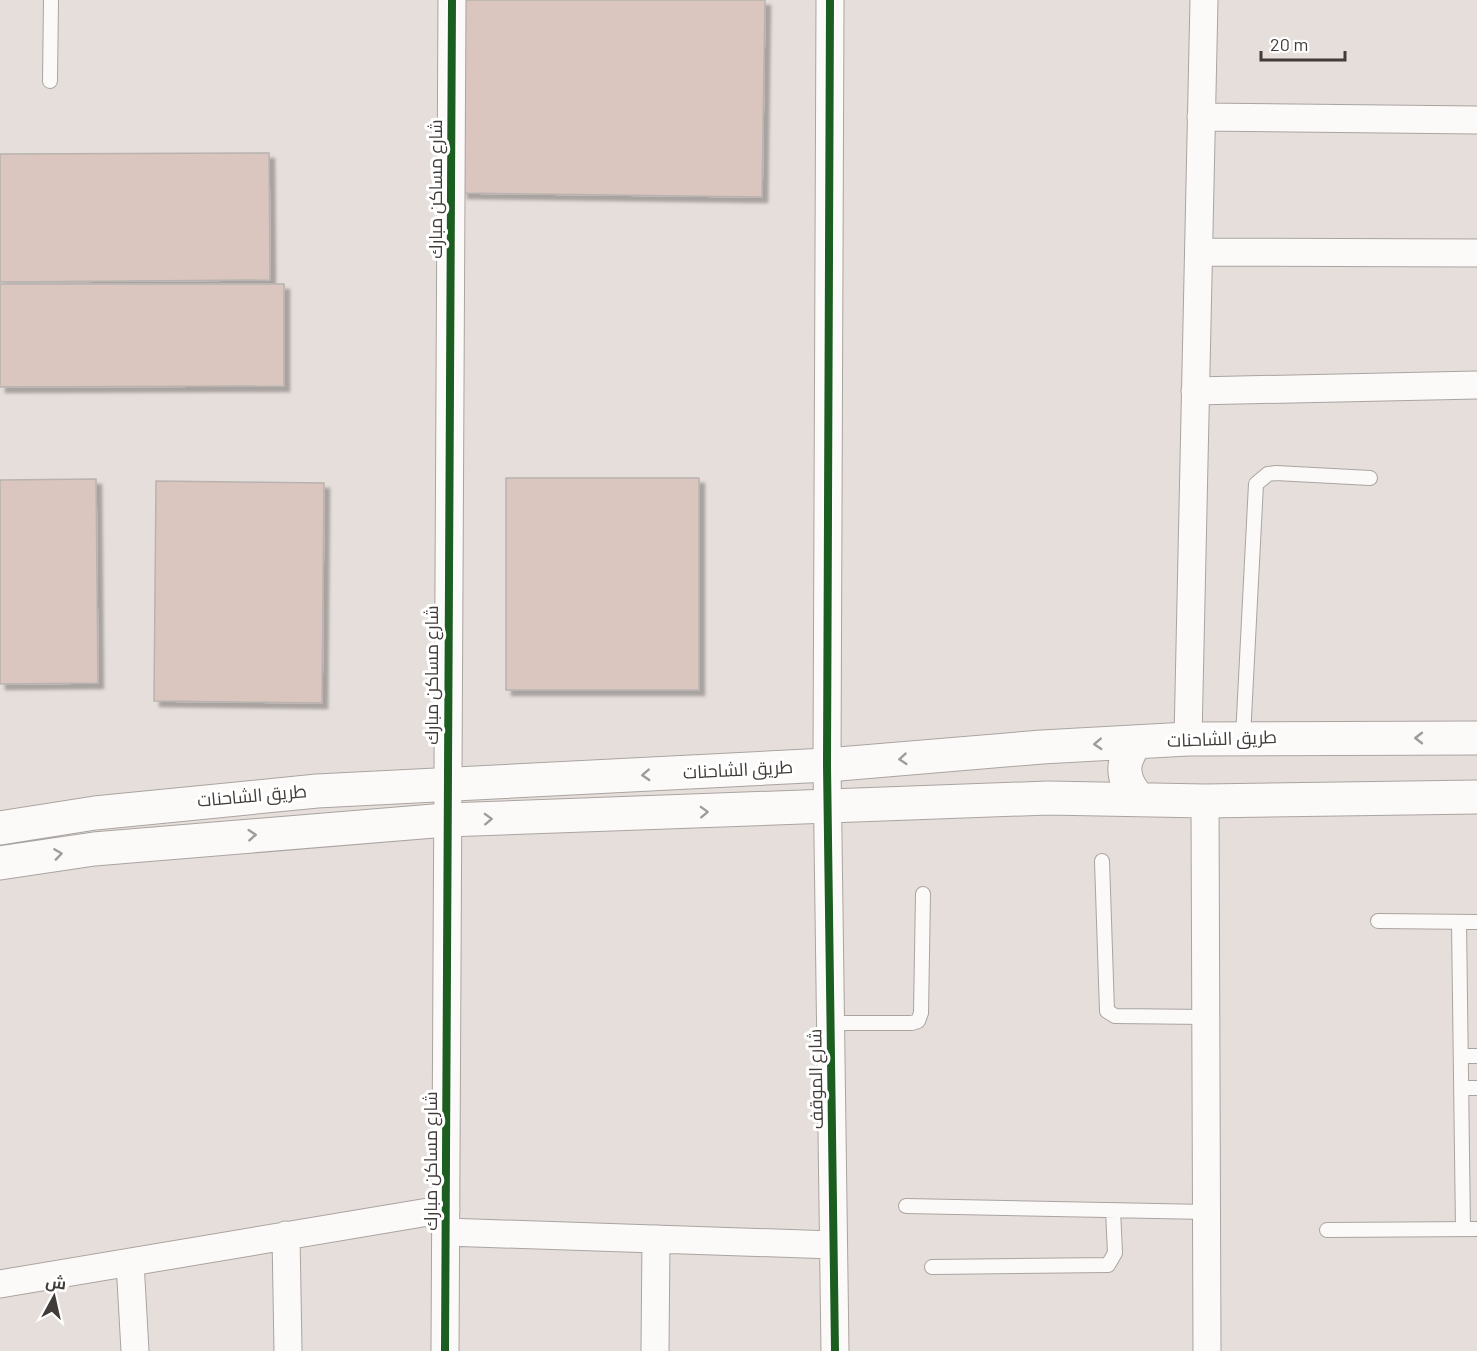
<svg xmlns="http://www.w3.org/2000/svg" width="1477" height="1351" font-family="Barlow,Cairo,sans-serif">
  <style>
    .building { fill: #dac6be; stroke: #b8b3b0; stroke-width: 1.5; filter: url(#shadow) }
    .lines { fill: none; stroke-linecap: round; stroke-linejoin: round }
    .lane-casing { stroke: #aaa4a1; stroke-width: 16 }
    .street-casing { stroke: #aaa4a1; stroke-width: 29 }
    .secondary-casing { stroke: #aaa4a1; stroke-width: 35 }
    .lane { stroke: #fbfaf9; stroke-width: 14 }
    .street { stroke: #fbfaf9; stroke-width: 27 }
    .secondary { stroke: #fbfaf9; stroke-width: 33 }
    .cycleway-casing { stroke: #fff; stroke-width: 11 }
    .cycleway { stroke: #1b5e20; stroke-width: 8 }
    .oneway { stroke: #9e9b99 }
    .labels { text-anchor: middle; stroke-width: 6; stroke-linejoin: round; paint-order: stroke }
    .street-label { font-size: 18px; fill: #413c39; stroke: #fff }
  </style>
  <defs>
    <filter id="shadow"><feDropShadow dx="5.5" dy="5.5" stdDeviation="1.5" flood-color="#0004"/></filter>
  </defs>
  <rect width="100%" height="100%" fill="#e6deda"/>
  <path class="building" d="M465 0H765L762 197 462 193Z
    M269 153 270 280 0 282V154Z
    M0 284H284V386L0 387Z
    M506 478H699V690H506Z
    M96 479 98 683 0 684V480Z
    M156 481 324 483 322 703 154 701Z"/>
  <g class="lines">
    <g class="lane-casing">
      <path id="lane" d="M50 81 51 0
        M1243 737 1256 484 1268 474 1276 473 1370 478
        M1102 861 1107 1011 1115 1016 1206 1017
        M1378 921 1477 922
        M1459 922 1463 1229
        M831 1023H912L918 1021 921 1013 923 894
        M1461 1056H1477
        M1461 1088H1477
        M906 1206 1207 1212
        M1327 1230 1477 1229
        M932 1267 1108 1265 1115 1253 1113 1210"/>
    </g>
    <g class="street-casing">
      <path id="street" d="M830 0 827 765 835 1351
        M1201 117 1477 120
        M1199 252 1477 253
        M1195 391 1477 385
        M1188 739 1204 0
        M1205 801 1207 1351
        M446 1232 833 1245
        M286 1235 288 1351
        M130 1262 135 1351
        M0 1284 446 1209
        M445 1351 452 0
        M655 1351 656 1239"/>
    </g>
    <g class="secondary-casing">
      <path id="secondary" d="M1137 742C1120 761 1121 780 1139 799
        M0 828 95 813 317 791 827 765 1042 747 1188 739 1477 738
        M0 863 94 849 446 820 1048 798 1205 801 1477 797"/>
    </g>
    <use href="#lane" class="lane"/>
    <use href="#street" class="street"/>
    <use href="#secondary" class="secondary"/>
    <g class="cycleway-casing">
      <path id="cycleway" d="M830 0 827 765 835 1351
        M445 1351 452 0"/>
    </g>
    <use href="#cycleway" class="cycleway"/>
  </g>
  <defs><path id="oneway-chevron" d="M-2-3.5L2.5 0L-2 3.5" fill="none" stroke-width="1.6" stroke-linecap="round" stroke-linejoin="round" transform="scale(1.5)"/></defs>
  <g class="oneway">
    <use href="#oneway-chevron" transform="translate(1419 738) rotate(-180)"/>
    <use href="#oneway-chevron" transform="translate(1098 744) rotate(177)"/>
    <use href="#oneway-chevron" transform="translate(903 759) rotate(175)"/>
    <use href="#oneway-chevron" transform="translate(646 775) rotate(177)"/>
    <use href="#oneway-chevron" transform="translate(704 812) rotate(-2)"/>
    <use href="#oneway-chevron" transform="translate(488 819) rotate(-2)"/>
    <use href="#oneway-chevron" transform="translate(252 835) rotate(-4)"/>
    <use href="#oneway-chevron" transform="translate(58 854) rotate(-8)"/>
  </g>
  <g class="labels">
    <g class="street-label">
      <text transform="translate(436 189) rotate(-90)" y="6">شارع مساكن مبارك</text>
      <text transform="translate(432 675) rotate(-90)" y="6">شارع مساكن مبارك</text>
      <text transform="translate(1222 739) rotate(-2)" y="6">طريق الشاحنات</text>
      <text transform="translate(738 770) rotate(-3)" y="6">طريق الشاحنات</text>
      <text transform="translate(252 796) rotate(-5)" y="6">طريق الشاحنات</text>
      <text transform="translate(816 1079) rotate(-91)" y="6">شارع الموقف</text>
      <text transform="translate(431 1161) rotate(-90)" y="6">شارع مساكن مبارك</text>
    </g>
  </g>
  <g transform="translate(54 1297) rotate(8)" stroke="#ffffff" stroke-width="4.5" paint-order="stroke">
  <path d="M0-4.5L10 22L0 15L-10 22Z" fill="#413c39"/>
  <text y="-9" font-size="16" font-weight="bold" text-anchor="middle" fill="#413c39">ش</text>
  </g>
  <path d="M1261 51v9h84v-9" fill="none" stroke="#413c39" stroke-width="3"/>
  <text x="1270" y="51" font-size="18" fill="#413c39" stroke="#ffffff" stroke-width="4.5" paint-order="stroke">20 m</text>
</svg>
